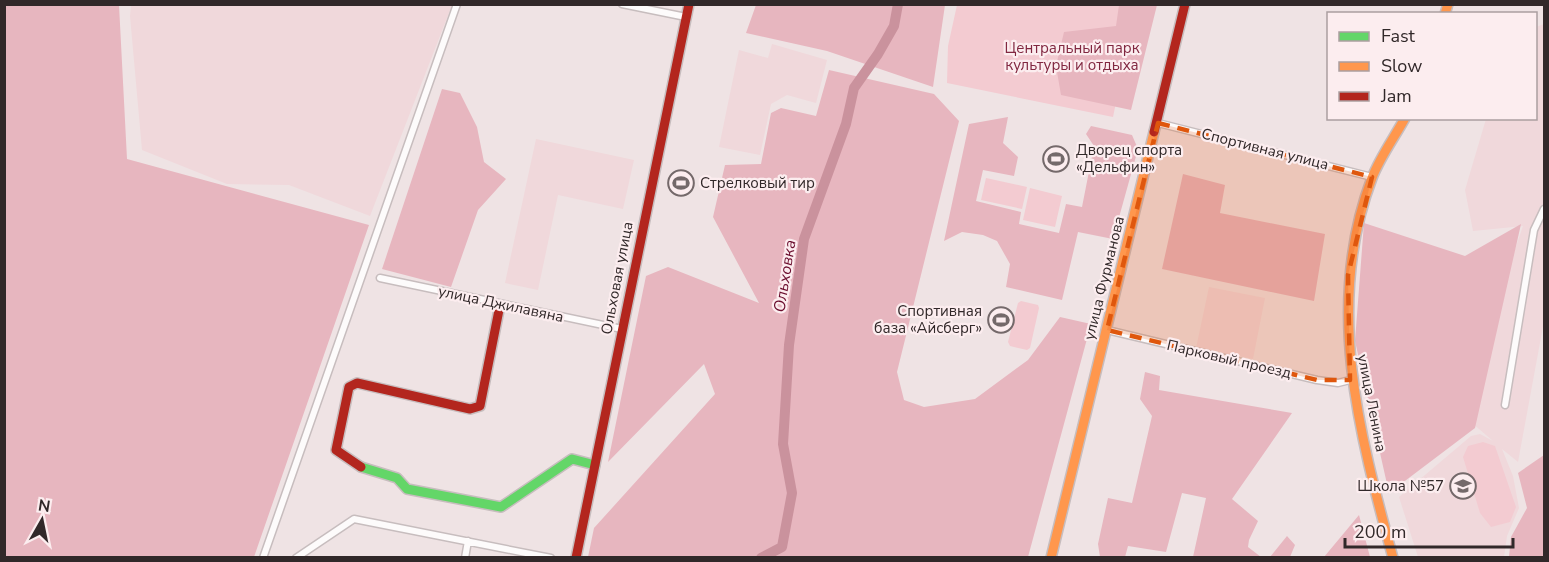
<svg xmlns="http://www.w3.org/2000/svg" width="1549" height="562" font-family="'Nunito Sans',sans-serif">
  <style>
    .built { fill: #f0d8db }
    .green { fill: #f3cbd1 }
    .forest { fill: #e7b6bf }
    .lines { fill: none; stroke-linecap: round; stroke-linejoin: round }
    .river { stroke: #ca929d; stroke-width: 10 }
    .street-casing { stroke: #c7bdbe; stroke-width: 9 }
    .fast-casing { stroke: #c7bdbe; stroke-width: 12 }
    .slow-casing { stroke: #c7bdbe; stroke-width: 12 }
    .jam-casing { stroke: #c7bdbe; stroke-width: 12 }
    .street { stroke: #fdfbfb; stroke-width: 6 }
    .fast { stroke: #63d668; stroke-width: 9 }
    .slow { stroke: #ff974d; stroke-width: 9 }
    .jam { stroke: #b3261e; stroke-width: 9 }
    .marked { fill: #df570d; fill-opacity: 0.2; stroke: #df570d; stroke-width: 4.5; stroke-dasharray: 12 8; stroke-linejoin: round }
    .labels { text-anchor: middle; stroke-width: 4.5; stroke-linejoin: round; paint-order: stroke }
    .park-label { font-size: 15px; fill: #812740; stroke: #fcedef }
    .street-label { font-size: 15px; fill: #312829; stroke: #fcedef }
    .poi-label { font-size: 15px; fill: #312829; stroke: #fcedef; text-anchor: start }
    .water-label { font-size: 16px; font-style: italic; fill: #6a0d2d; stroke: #fcedef }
  </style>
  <rect width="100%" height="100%" fill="#efe3e4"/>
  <path class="built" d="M131 5V4L452 5 370 216 289 185 227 184 142 150 130 16Z
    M1544 24V321L1518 462 1502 449 1513 476 1519 508 1507 536 1504 557H1418L1399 497 1471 436 1480 434 1493 441 1472 423 1502 287 1523 226 1473 231 1465 190 1486 119 1536 118V27Z
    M772 44 827 60 816 103 787 95 771 104 760 155 719 147 739 50 768 58Z
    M536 139 634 160 623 209 558 195 538 290 505 283Z
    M1209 287 1265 298 1253 359 1196 348Z"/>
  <path class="green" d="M957 5H1136L1113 117 947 83 948 46Z
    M986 178 1027 187 1022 209 981 200Z
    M1030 188 1062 196 1055 227 1023 220Z
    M1021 301 1038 305 1039 308 1030 348 1027 350 1010 346 1008 342 1018 303Z
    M1483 442 1495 446 1516 507 1510 522 1491 527 1480 513 1463 457 1468 446Z"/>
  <path class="forest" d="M4 5H119L127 159 369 225 254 557H5Z
    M756 5H945L933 87 827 51 746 33Z
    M1119 5H1157L1131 110 1061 95 1056 66 1064 32 1116 26Z
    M829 70 934 94 959 121 897 372 904 400 924 407 975 399 1028 360 1060 317 1091 324 1028 557H588L594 528 715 394 704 364 608 462 646 276 668 267 759 303 713 217 725 165 761 164 771 113 781 108 816 116Z
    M442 89 460 93 477 127 484 162 506 179 478 210 451 287 382 269Z
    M1008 117 1003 143 1018 157 1014 176 983 170 976 201 1021 212 1019 224 1059 233 1066 204 1082 207 1094 146 1086 134 1091 126 1132 135 1138 149 1113 239 1078 232 1062 300 1006 287 1010 264 997 241 983 235 962 232 944 241 969 124Z
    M1183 174 1225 185 1220 213 1325 234 1314 301 1162 269Z
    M1364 223 1465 256 1521 224 1475 428 1389 493 1355 341Z
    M1145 372 1160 376 1159 390 1292 413 1232 499 1258 521 1249 540 1248 547 1261 557H1193L1206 498 1182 493 1166 552 1128 546 1125 557H1100L1098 544 1108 498 1132 503 1152 416 1140 399Z
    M1544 455V557H1509L1511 537 1527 508 1518 473Z
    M1359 515 1370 557H1324Z
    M1287 536 1295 545 1290 557H1270Z"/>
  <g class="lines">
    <path class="river" d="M761 558 782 547 792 493 783 444 789 345 804 239 846 124 854 88 878 54 894 26 898 4"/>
    <g class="street-casing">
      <path id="street" d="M622 4 686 17
        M1158 123 1372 177
        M380 278 622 329
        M1107 330 1317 380 1338 383 1350 380
        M1505 405 1534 230 1544 209
        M263 558 457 4
        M296 558 354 519 551 558
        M465 558 468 541"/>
    </g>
    <g class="fast-casing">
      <path id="fast" d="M361 467 397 478 407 489 501 507 572 459 595 465"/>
    </g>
    <g class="slow-casing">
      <path id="slow" d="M1445 14 1448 4
        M1051 558 1154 132
        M1393 558C1359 433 1324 304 1372 178 1380 157 1394 138 1405 118"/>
    </g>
    <g class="jam-casing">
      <path id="jam" d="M1154 132 1185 4
        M361 467 336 450 349 387 357 383 470 409 480 406 500 305
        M576 558 689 4"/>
    </g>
    <use href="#street" class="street"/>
    <use href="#fast" class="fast"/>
    <use href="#slow" class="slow"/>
    <use href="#jam" class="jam"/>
  </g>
  <path class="marked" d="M1158 123 1372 177 1348 275 1350 380H1317L1107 330Z"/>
  <defs>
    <g id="stadium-ring" transform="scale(1.35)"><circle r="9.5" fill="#fcedef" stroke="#74696a" stroke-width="1.5"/><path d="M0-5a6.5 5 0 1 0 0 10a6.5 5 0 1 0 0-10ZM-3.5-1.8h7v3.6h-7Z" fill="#74696a"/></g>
    <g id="school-ring" transform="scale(1.35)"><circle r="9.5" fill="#fcedef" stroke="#74696a" stroke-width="1.5"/><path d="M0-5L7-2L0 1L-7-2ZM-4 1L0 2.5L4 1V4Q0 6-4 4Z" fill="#74696a"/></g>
  </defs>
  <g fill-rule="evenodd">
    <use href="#stadium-ring" x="1056" y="159"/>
    <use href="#stadium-ring" x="681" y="183"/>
    <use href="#stadium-ring" x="1001" y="320"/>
    <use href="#school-ring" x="1463" y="486"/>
  </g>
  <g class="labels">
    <g class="park-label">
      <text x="1072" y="53">Центральный парк<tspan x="1072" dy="17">культуры и отдыха</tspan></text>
    </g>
    <g class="street-label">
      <text transform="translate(1265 149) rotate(14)" y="5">Спортивная улица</text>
      <text transform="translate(617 278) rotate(-79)" y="5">Ольховая улица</text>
      <text transform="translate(1104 278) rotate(-76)" y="5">улица Фурманова</text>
      <text transform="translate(501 304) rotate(12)" y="5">улица Джилавяна</text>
      <text transform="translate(1229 359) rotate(13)" y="5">Парковый проезд</text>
      <text transform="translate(1372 403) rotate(79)" y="5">улица Ленина</text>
    </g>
    <g class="poi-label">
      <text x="1076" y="155">Дворец спорта<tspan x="1076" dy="17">«Дельфин»</tspan></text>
      <text x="700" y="188">Стрелковый тир</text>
      <text x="982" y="316" text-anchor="end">Спортивная<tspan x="982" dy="17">база «Айсберг»</tspan></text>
      <text x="1444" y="491" text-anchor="end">Школа №57</text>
    </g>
    <g class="water-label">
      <text transform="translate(784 276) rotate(-81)" y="6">Ольховка</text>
    </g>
  </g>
  <rect width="1549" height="562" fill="none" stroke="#312829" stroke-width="12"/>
  <rect x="1327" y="12" width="210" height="108" fill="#fcedef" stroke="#ab9ea0" stroke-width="1.5"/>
  <rect x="1339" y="32" width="30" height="9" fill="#63d668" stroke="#ab9ea0" stroke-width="1.5"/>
  <text x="1381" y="42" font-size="18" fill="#312829">Fast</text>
  <rect x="1339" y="62" width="30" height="9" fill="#ff974d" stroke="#ab9ea0" stroke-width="1.5"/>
  <text x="1381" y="72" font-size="18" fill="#312829">Slow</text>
  <rect x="1339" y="92" width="30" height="9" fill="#b3261e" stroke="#ab9ea0" stroke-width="1.5"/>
  <text x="1381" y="102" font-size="18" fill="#312829">Jam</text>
  <g transform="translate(42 520) rotate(9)" stroke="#fcedef" stroke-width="4.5" paint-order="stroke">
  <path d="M0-4.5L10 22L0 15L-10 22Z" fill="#312829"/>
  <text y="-9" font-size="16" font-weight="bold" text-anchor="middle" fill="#312829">N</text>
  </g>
  <path d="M1345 538v9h168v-9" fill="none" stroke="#312829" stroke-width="3"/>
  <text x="1354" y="538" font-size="18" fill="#312829" stroke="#fcedef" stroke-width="4.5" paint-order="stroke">200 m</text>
</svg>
